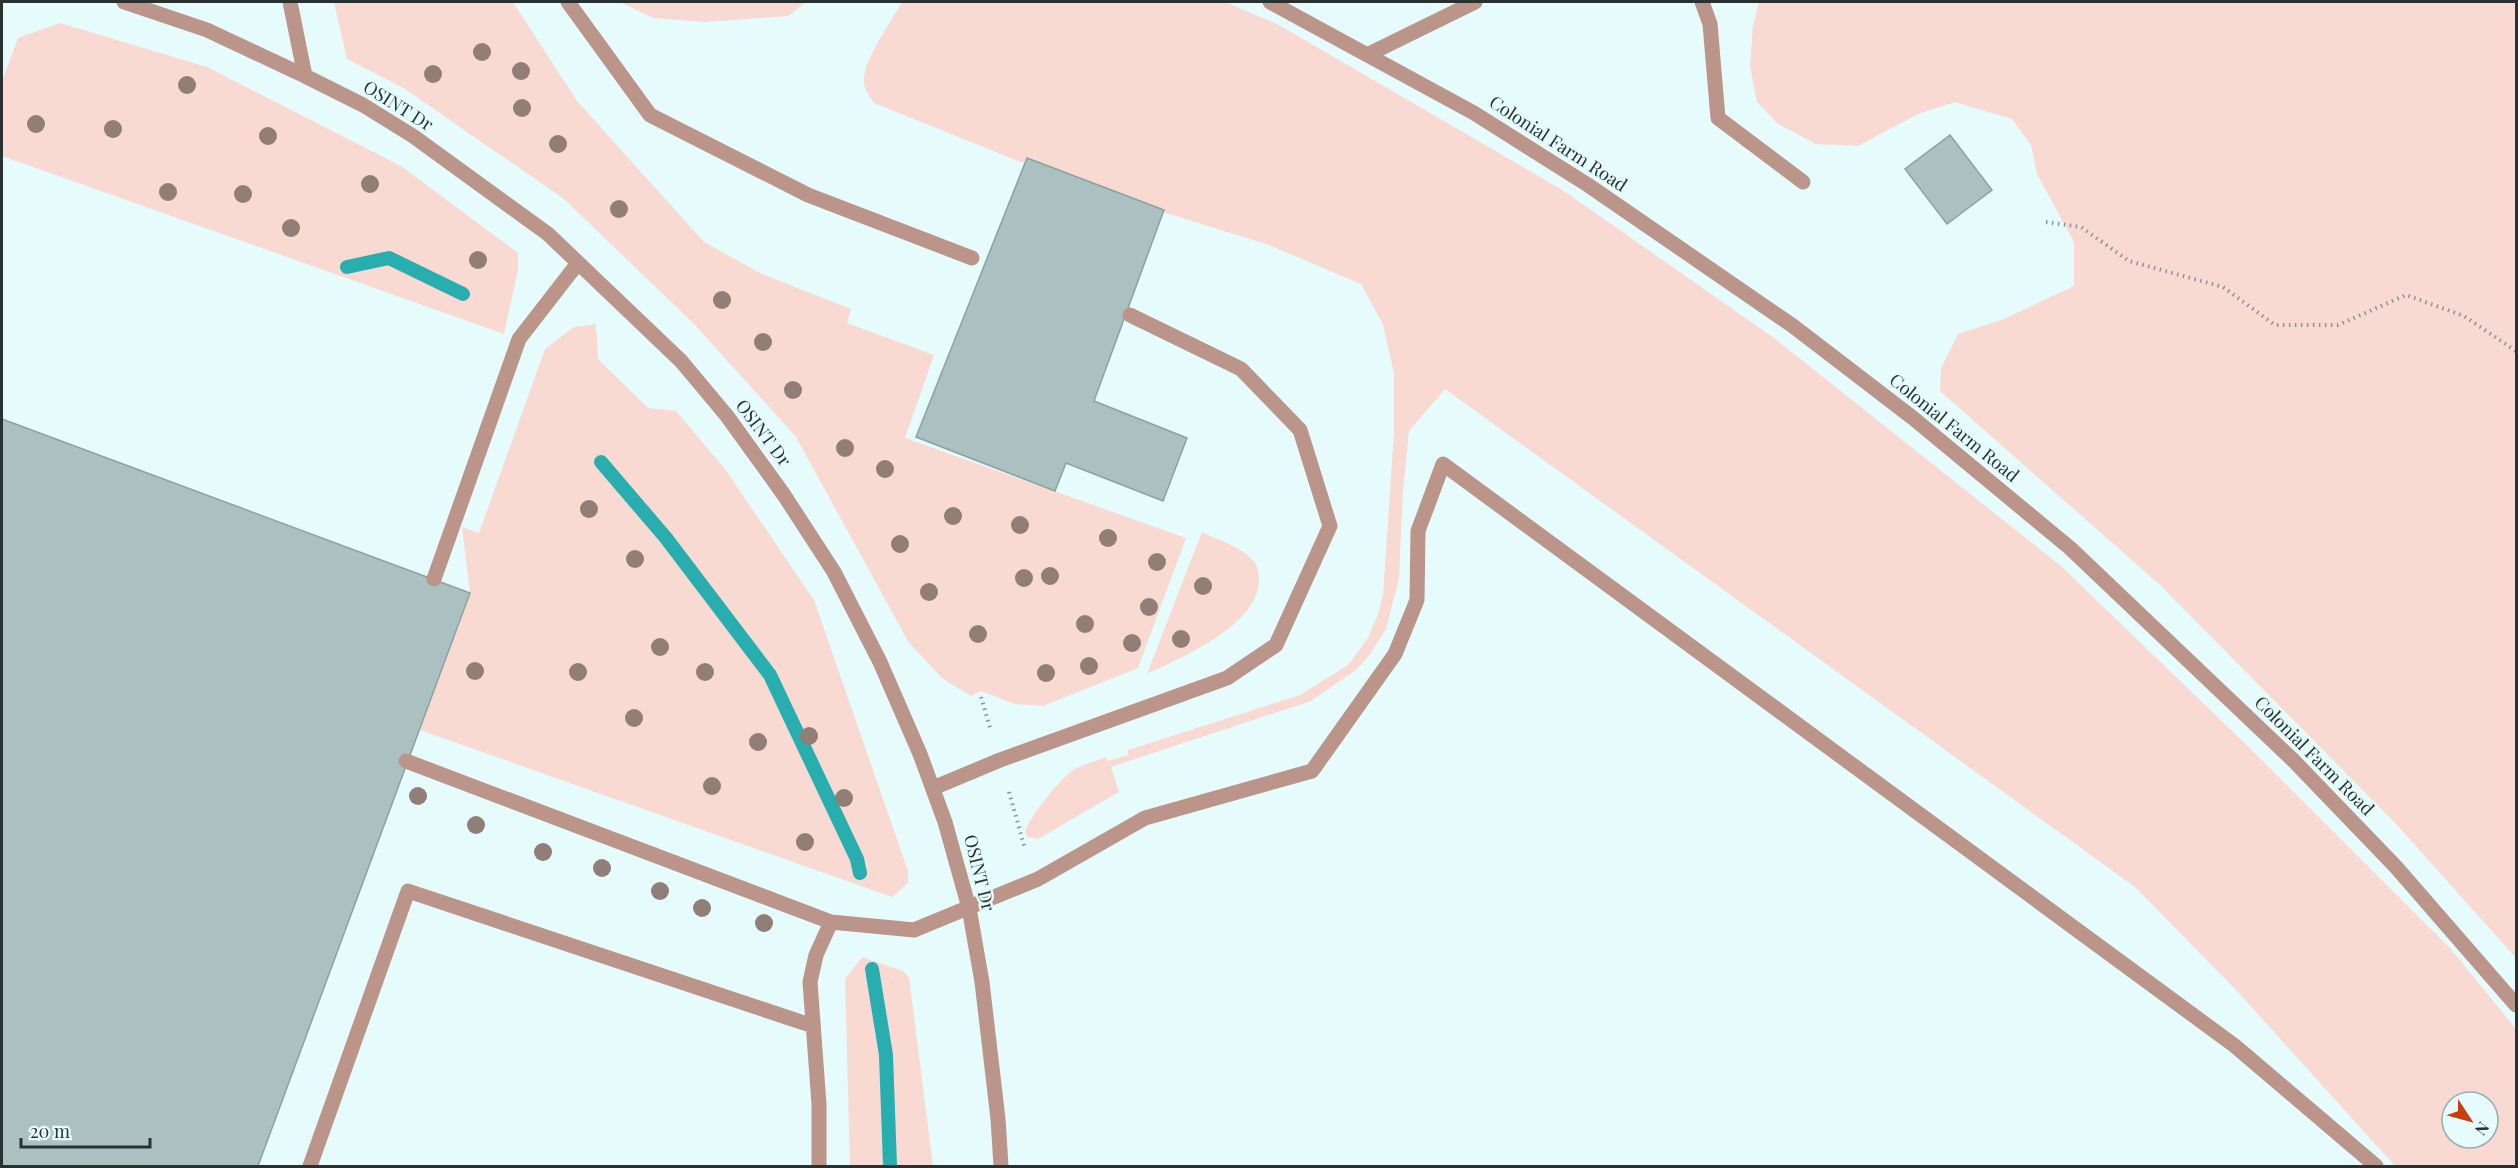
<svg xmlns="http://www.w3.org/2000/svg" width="2518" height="1168" font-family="'Playfair Display',serif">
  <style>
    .green { fill: #f8dad2; fill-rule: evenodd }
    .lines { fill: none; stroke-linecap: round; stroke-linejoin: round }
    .stream { stroke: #28aeaf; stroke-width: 14 }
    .building { fill: #abc0c0; stroke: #8da1a1; stroke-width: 1.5 }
    .path { stroke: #879696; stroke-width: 4; stroke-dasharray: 1.5 4.5; stroke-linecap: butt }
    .service { stroke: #bc958a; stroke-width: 15 }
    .minor { stroke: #bc958a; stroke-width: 15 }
    .tree { fill: #917e76 }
    .labels { text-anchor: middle; stroke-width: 5; stroke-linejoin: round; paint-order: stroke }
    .street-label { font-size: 18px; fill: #293131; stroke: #e6fcfc }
  </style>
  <rect width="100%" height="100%" fill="#e6fcfc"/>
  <path class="green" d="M334 2H513L577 101 704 242 762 274 851 309 847 323 934 355 905 438 1186 538 1138 668 1043 706 1015 704 981 691 971 696 942 678 909 643 796 437 694 324 564 199 405 89 347 59Z
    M620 2H806L788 16 705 22 653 18Z
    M902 2H1225L1279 25 1564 191 1774 338 2061 566 2258 756 2450 948 2516 1029V1166H2395L2237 991 2135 887 1445 389 1409 431 1403 491 1399 578 1386 629 1368 657 1356 670 1311 701 1111 767 1119 792 1038 839 1028 837 1025 832C1029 817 1061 777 1075 769 1085 764 1096 761 1106 757L1108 761 1128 755V750L1300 695 1348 665 1368 638 1377 617 1383 595 1394 432V374L1383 325 1361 284 1269 245 1163 212 1164 210 1027 158 1023 163 874 103C870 97 864 89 864 82 862 62 892 20 902 2ZM2452 1102H2488V1138H2452Z
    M1759 2H2516V958L2397 825 2160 585 1940 391 1941 368 1958 334 2004 319 2074 286V242L2037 174 2031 145 2012 119 1955 102 1918 114 1858 146 1816 144 1778 124 1757 102 1750 67 1753 25Z
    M60 23 207 67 401 166 518 253V270L504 334 2 156V81L18 38Z
    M596 324 598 359 648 408 676 411 725 469 814 600 908 871V883L892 897 420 730 470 593 462 527 479 533 545 349 574 327Z
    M1202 532C1217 540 1239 546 1251 558 1257 563 1259 572 1259 579 1260 625 1181 658 1147 674Z
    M862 957 903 971 909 977 933 1166H850L845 979Z"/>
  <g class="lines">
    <path class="stream" d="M347 267 389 258 463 294
      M601 462 666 538 770 675 857 859 860 873
      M872 969 886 1055 890 1166"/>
  </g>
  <path class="building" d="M1950 135 1992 190 1947 224 1905 169Z
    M1027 158 1164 210 1094 401 1187 438 1163 501 1066 463 1055 491 916 437Z
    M2 419 470 593 258 1166H2Z"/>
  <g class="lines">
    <path class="path" d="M2046 222 2081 227 2129 261 2223 287 2275 325H2338L2406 295 2464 316 2516 351
      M981 697 991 731
      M1009 792 1025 849"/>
    <path class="service" d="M124 2 207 30 305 76 363 105 413 136 548 234 681 361 727 416 784 495 834 572 880 662 920 754 945 822 969 908 982 982 998 1119 1001 1166
      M290 2 305 76
      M568 2 650 115 808 195 972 258
      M1702 2 1710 24 1718 118 1803 182
      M1369 54 1475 2
      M434 579 519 339 578 263
      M406 761 831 922 914 930 1038 879 1145 818 1312 771 1395 654 1417 600 1418 531 1443 464 2235 1046 2376 1166
      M933 788 1000 760 1227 678 1276 645 1330 526 1300 430 1241 369 1130 315
      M310 1166 408 891 813 1026
      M819 1166V1104L810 982 816 955 831 922"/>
    <path class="minor" d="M1270 2 1474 113 1588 185 1793 326 1913 418 2070 548 2294 761 2396 867 2516 1005"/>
  </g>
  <g class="tree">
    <circle cx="482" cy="52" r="9"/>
    <circle cx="521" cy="71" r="9"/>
    <circle cx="433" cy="74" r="9"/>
    <circle cx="187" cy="85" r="9"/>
    <circle cx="522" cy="108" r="9"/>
    <circle cx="36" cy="124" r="9"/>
    <circle cx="113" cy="129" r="9"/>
    <circle cx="268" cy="136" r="9"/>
    <circle cx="558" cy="144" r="9"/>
    <circle cx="370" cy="184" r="9"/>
    <circle cx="168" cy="192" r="9"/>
    <circle cx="243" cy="194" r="9"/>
    <circle cx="619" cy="209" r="9"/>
    <circle cx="291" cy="228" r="9"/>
    <circle cx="478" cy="260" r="9"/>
    <circle cx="722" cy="300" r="9"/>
    <circle cx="763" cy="342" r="9"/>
    <circle cx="793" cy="390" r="9"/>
    <circle cx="845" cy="448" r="9"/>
    <circle cx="885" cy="469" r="9"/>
    <circle cx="589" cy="509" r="9"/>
    <circle cx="953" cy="516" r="9"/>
    <circle cx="1020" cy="525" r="9"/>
    <circle cx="1108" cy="538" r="9"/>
    <circle cx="900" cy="544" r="9"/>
    <circle cx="635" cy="559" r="9"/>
    <circle cx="1157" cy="562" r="9"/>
    <circle cx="1050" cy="576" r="9"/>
    <circle cx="1024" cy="578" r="9"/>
    <circle cx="1203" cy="586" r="9"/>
    <circle cx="929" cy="592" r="9"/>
    <circle cx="1149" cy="607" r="9"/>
    <circle cx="1085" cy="624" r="9"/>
    <circle cx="978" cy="634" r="9"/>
    <circle cx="1181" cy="639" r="9"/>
    <circle cx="1132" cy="643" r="9"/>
    <circle cx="660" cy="647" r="9"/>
    <circle cx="1089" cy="666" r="9"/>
    <circle cx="475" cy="671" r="9"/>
    <circle cx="578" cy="672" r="9"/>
    <circle cx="705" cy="672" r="9"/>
    <circle cx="1046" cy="673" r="9"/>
    <circle cx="634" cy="718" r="9"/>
    <circle cx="809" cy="736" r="9"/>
    <circle cx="758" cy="742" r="9"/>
    <circle cx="712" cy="786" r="9"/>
    <circle cx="418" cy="796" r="9"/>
    <circle cx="844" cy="798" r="9"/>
    <circle cx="476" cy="825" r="9"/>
    <circle cx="805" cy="842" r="9"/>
    <circle cx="543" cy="852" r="9"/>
    <circle cx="602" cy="868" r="9"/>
    <circle cx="660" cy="891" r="9"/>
    <circle cx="702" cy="908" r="9"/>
    <circle cx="764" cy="923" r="9"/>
  </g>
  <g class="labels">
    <g class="street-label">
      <text transform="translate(398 106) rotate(32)" y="6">OSINT Dr</text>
      <text transform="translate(1558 144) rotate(33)" y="6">Colonial Farm Road</text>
      <text transform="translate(1954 428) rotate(39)" y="6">Colonial Farm Road</text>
      <text transform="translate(763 433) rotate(53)" y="6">OSINT Dr</text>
      <text transform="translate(2314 756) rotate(45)" y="6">Colonial Farm Road</text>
      <text transform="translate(979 873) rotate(76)" y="6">OSINT Dr</text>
    </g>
  </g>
  <rect width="2518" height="1168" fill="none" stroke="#293131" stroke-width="6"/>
  <g transform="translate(2470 1120) rotate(126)"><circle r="28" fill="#e6fcfc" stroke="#9aabab" stroke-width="1.5"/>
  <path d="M0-4.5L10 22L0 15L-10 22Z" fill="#c73f10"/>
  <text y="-9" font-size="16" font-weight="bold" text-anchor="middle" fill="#293131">N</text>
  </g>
  <path d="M21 1138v9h129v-9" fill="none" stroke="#293131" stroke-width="3"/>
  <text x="30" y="1138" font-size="18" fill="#293131" stroke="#e6fcfc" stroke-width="4.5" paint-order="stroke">20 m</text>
</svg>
